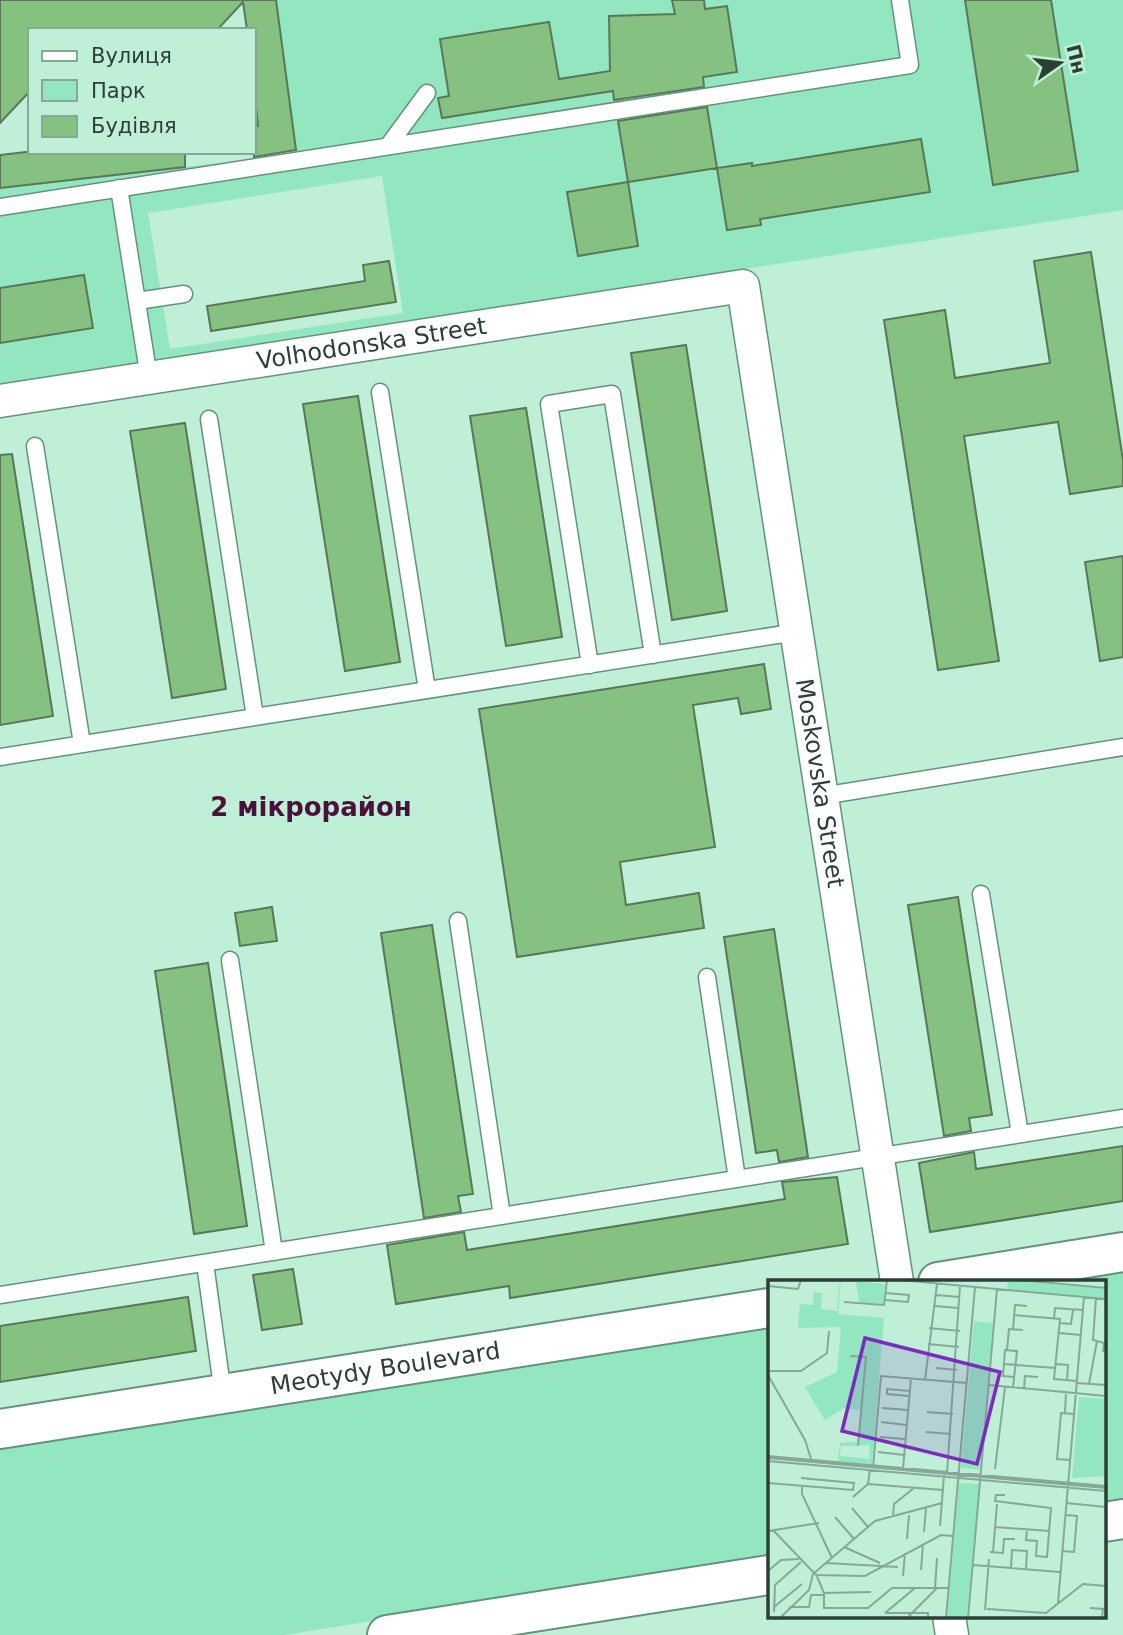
<svg xmlns="http://www.w3.org/2000/svg" width="1123" height="1635" font-family="'DejaVu Sans',sans-serif">
  <style>
    .green { fill: #92e7c0; fill-rule: evenodd }
    .building { fill: #85c282; stroke: #5a7858; stroke-width: 2 }
    .lines { fill: none; stroke-linecap: round; stroke-linejoin: round }
    .service-casing { stroke: #65927c; stroke-width: 19 }
    .minor-casing { stroke: #65927c; stroke-width: 35 }
    .tertiary-casing { stroke: #65927c; stroke-width: 42 }
    .service { stroke: #fff; stroke-width: 16 }
    .minor { stroke: #fff; stroke-width: 32 }
    .tertiary { stroke: #fff; stroke-width: 38 }
    .labels { text-anchor: middle; stroke-width: 6; stroke-linejoin: round; paint-order: stroke }
    .street-label { font-size: 24px; fill: #2c3f36; stroke: #bfefd7 }
    .neighbourhood-label { font-size: 26px; font-weight: bold; fill: #4c1139; stroke: #bfefd7 }
    .inset-road { fill: none; stroke: #84a997; stroke-width: 2 }
    .view { fill: #7b2cbf; fill-opacity: 0.15; stroke: #7b2cbf; stroke-width: 3.5 }
    .inset-edge { fill: none; stroke: #2c3f36; stroke-width: 3.5 }
  </style>
  <rect width="100%" height="100%" fill="#bfefd7"/>
  <path class="green" d="M276 0H1123V210L0 385V188L297 154ZM382 176 403 313 170 349 148 213Z
    M1123 1268V1503L1104 1506V1282H1040Z
    M769 1324V1558L284 1635H0V1446Z"/>
  <path class="building" d="M0 0H276L296 150 254 157V126H258L254 88V30H247L243 2 217 30H30V91L0 123Z
    M672 0H704L705 9 727 6 737 72 703 77 704 87 614 100 613 91 442 118 438 98 449 96 440 39 549 22 559 79 610 71 609 16 675 14Z
    M965 0H1051L1078 171 993 185Z
    M707 107 717 168 628 182 618 121Z
    M921 139 930 192 760 219 761 225 727 230 717 168 752 163V166Z
    M26 152H185V167L0 188V155Z
    M628 182 638 246 578 256 567 192Z
    M1091 252 1123 460V486L1070 494 1058 422 964 436 999 661 938 670 884 320 945 310 955 378 1050 363 1034 261Z
    M389 261 396 302 211 331 207 306 365 281 363 265Z
    M84 275 93 328 0 343V288Z
    M686 345 727 611 672 620 631 353Z
    M358 396 400 662 345 671 303 404Z
    M526 408 562 637 506 646 470 416Z
    M185 423 226 689 172 698 130 431Z
    M12 454 53 716 0 725V455Z
    M1123 556V657L1100 661 1085 562Z
    M764 664 771 709 741 714 738 698 693 705 715 847 620 862 626 905 699 893 704 928 517 957 479 709Z
    M958 897 992 1115 969 1118 971 1131 944 1136 908 905Z
    M272 907 277 941 240 946 235 913Z
    M432 925 473 1194 458 1196 461 1212 424 1218 381 933Z
    M774 929 808 1157 779 1162 777 1150 756 1153 724 937Z
    M208 963 247 1226 194 1234 155 971Z
    M1123 1146V1201L930 1232 919 1163 974 1152 976 1169Z
    M837 1177 848 1244 510 1298 509 1286 396 1304 387 1245 464 1232 467 1250 785 1199 782 1182Z
    M293 1269 302 1324 262 1330 253 1275Z
    M188 1297 196 1351 0 1382V1326Z"/>
  <g class="lines">
    <g class="service-casing">
      <path id="service" d="M388 146 427 93
        M119 188 149 378
        M0 207 910 65 900 0
        M137 301 184 294
        M380 392 427 690
        M209 419 255 717
        M35 446 82 744
        M590 665 549 404 612 394 653 655
        M0 757 797 632
        M822 796 1123 747
        M981 894 1020 1134
        M458 921 502 1216
        M230 960 274 1252
        M707 977 737 1179
        M205 1263 223 1394
        M0 1295 1123 1118"/>
    </g>
    <g class="minor-casing">
      <g id="minor">
        <path id="s1" d="M0 401 743 286 897 1282"/>
        <path d="M949 1616 952 1635"/>
      </g>
    </g>
    <g class="tertiary-casing">
      <g id="tertiary">
        <path d="M938 1282 1123 1252"/>
        <path id="s2" d="M0 1429 769 1308"/>
        <path d="M1104 1522 1123 1519"/>
        <path d="M387 1635 769 1575"/>
      </g>
    </g>
    <use href="#service" class="service"/>
    <use href="#minor" class="minor"/>
    <use href="#tertiary" class="tertiary"/>
  </g>
  <g class="labels">
    <g class="street-label">
      <text dy="8" stroke="none"><textPath href="#s1" startOffset="376">Volhodonska Street</textPath></text>
      <text dy="8" stroke="none"><textPath href="#s1" startOffset="1255">Moskovska Street</textPath></text>
      <text dy="8" stroke="none"><textPath href="#s2" startOffset="390">Meotydy Boulevard</textPath></text>
    </g>
    <g class="neighbourhood-label">
      <text x="311" y="816">2 мікрорайон</text>
    </g>
  </g>
  <g transform="translate(768 1280)">
    <rect width="338" height="338" fill="#bfefd7"/>
    <path d="M68 0H73L70 34 116 38 104 184 70 181 72 163 89 162 93 130 76 128 57 140 37 107 69 92 73 47 30 48 32 24 45 25 46 12 54 13 53 29 69 31 72 1ZM102 165 101 179 72 176 73 166ZM240 0 338 9V18L239 9ZM88 1 117 4 115 24 91 22ZM206 41 225 43 212 190 193 188ZM311 117 338 119V196L304 198ZM191 203 211 204 199 338H179Z" fill="#92e7c0" fill-rule="evenodd"/>
    <path class="inset-road" d="M132 0 338 19M251 0 338 8M0 6 30 9 33 0M168 15 191 17M328 18 325 60 336 63 335 72M117 20 140 22 141 15 117 13M76 22 116 25 119 0M167 26 190 28M246 35 292 39 286 99 309 101M286 39 287 28 315 30M291 43 303 44 305 30M161 48 192 51M245 49 247 25 259 26M291 53 313 55M160 64 191 67M239 70 241 49 255 50M82 76 98 77 90 166M236 84 287 88M288 84 300 85 299 100M168 88 189 90M0 91H33L59 73 61 51M0 95 37 160 44 182M157 100 169 4M309 103 338 105M321 104 329 61M221 105 338 116M245 108 249 71 237 70 235 96 246 97M256 109 257 96 270 97M141 116 119 114V109L142 111M114 128 140 130M159 132 185 134M297 133 298 112M113 142 139 145M158 152 183 154M112 157 137 159M110 172 136 175M0 176 338 206M0 178 338 208M302 180 289 179 293 133 306 134M0 181 338 211M105 188 113 96 199 103M135 189 143 98M227 189 237 107M179 193 192 6M0 203 85 210 86 203 33 198M100 204 175 210M34 206V214L64 278M237 215H228L227 221 283 228 279 277M85 217 100 204 102 189M298 223 338 227M84 228 100 247M67 237 86 259M125 237 126 224 146 208M172 246 176 195M227 247 281 251M259 249 258 260 269 261 268 276 280 277M5 250 48 295 97 296 173 255 185 256M0 251 51 243M156 252 158 228M139 259 141 235M76 267 112 283M294 271 306 272 309 236 297 235M222 272 235 273 236 259H247M225 272 229 224M58 283 130 287M205 285 292 292M243 288 244 270 259 271 258 289M153 290 155 264M0 291 13 280 31 279M48 294 56 313V328H100L124 308H181M135 296 137 273M167 308 169 278M56 313 103 312M290 323 316 17M6 327 34 304M21 327H41L43 315H56M322 328 335 329 334 338M219 329 278 333 315 304 338 306M217 330 221 279M6 332 7 305 33 282M117 333H160V338M117 333 147 308M12 338 41 310 45 294 107 241 174 223M139 338 169 308M178 338 207 7M200 338 229 9"/>
    <path class="view" d="M97 58 232 92 209 184 74 151Z"/>
    <rect width="338" height="338" class="inset-edge"/>
  </g>
  <rect x="28" y="28" width="228" height="126" fill="#bfefd7" stroke="#84a997" stroke-width="2"/>
  <rect x="42" y="51" width="35" height="10" fill="#ffffff" stroke="#84a997" stroke-width="2"/>
  <text x="91" y="63" font-size="21" fill="#2c3f36">Вулиця</text>
  <rect x="42" y="80" width="35" height="21" fill="#92e7c0" stroke="#84a997" stroke-width="2"/>
  <text x="91" y="98" font-size="21" fill="#2c3f36">Парк</text>
  <rect x="42" y="116" width="35" height="21" fill="#85c282" stroke="#84a997" stroke-width="2"/>
  <text x="91" y="133" font-size="21" fill="#2c3f36">Будівля</text>
  <g transform="translate(1060 63) rotate(76)" stroke="#bfefd7" stroke-width="5" paint-order="stroke">
  <path d="M0-5L12 26L0 18L-12 26Z" fill="#2c3f36"/>
  <text y="-10" font-size="19" font-weight="bold" text-anchor="middle" fill="#2c3f36">Пн</text>
  </g>
</svg>
